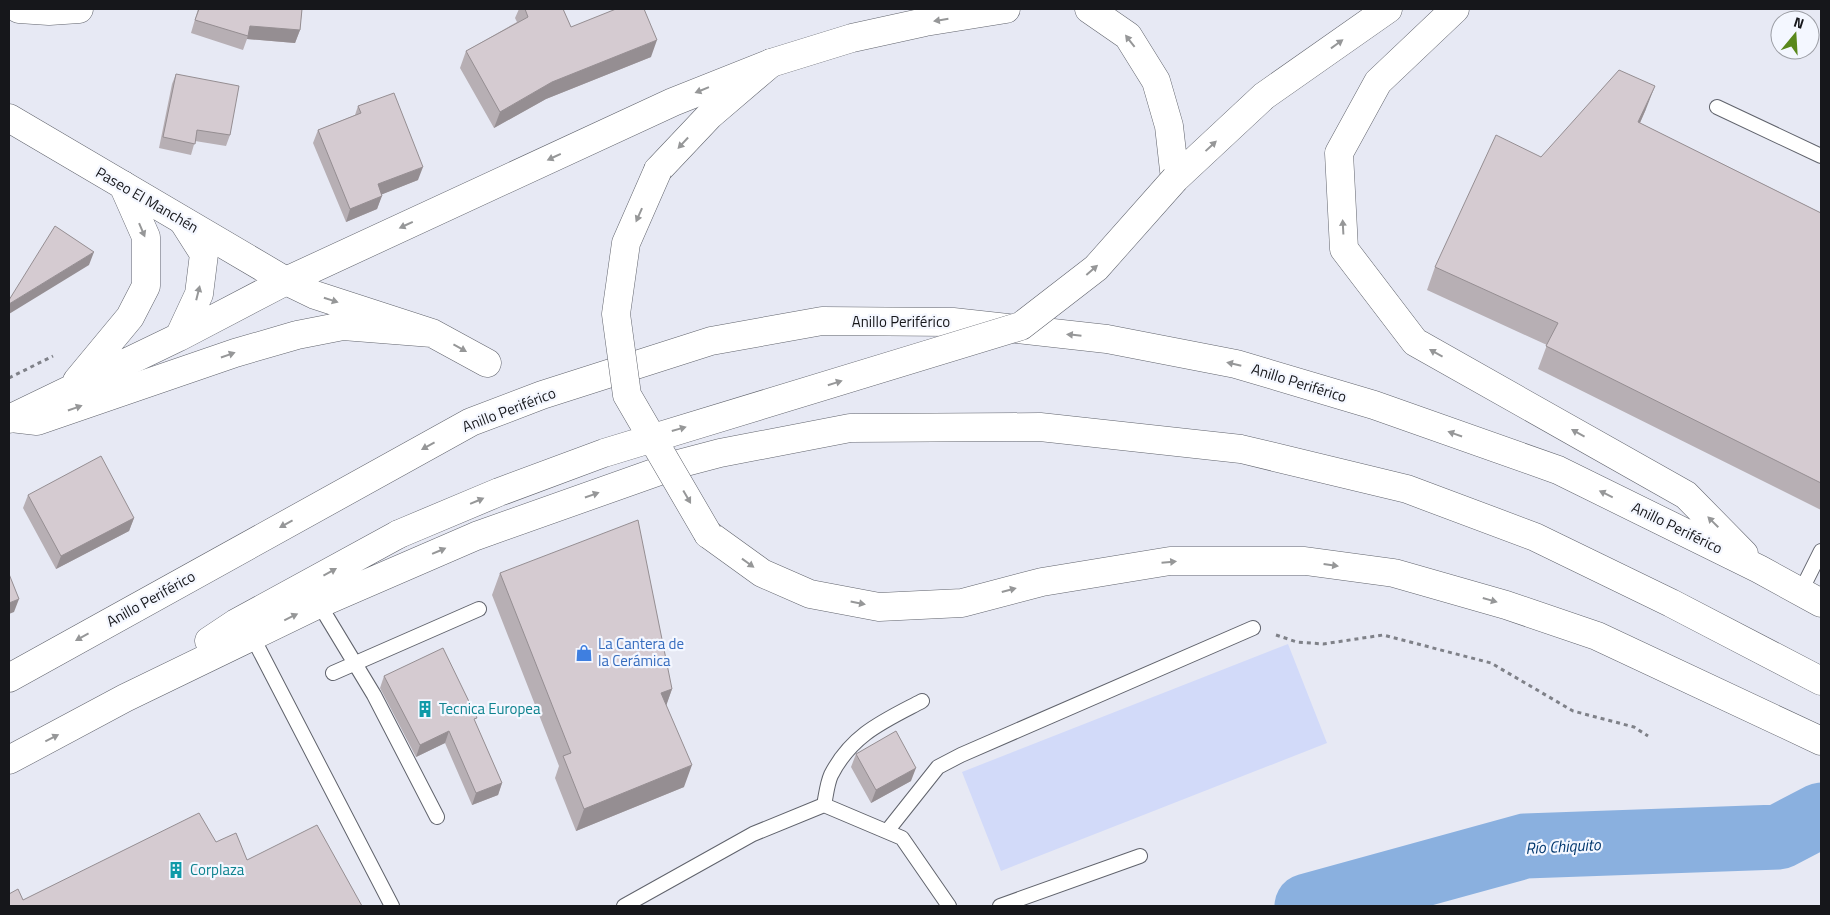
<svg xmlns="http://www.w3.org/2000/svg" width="1830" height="915" font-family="'Titillium Web',sans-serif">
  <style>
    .green { fill: #d2daf9 }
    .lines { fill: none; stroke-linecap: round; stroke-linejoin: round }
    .river { stroke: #8ab0df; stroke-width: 65 }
    .service-casing { stroke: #60636c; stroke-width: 16 }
    .minor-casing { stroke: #60636c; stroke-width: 29 }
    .tertiary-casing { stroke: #60636c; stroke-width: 29 }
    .secondary-casing { stroke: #60636c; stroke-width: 29 }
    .trunk-casing { stroke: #60636c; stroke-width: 29 }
    .path { stroke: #7f8188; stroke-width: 3; stroke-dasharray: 4 4; stroke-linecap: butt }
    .service { stroke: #fff; stroke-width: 14 }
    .minor { stroke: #fff; stroke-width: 28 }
    .tertiary { stroke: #fff; stroke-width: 28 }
    .secondary { stroke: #fff; stroke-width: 28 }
    .trunk { stroke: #fff; stroke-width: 28 }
    .trunk-bridge-casing { stroke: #60636c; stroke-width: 29; stroke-linecap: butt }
    .trunk-bridge { stroke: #fff; stroke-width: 28 }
    .wall { fill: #b7afb4 }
    .shaded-wall { fill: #958e92 }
    .building { fill: #d5cbd1; stroke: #958e92 }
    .oneway { fill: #969798 }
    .labels { text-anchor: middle; stroke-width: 4.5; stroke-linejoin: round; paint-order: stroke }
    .street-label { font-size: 15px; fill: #16171b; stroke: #f4f7ff }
    .shop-label { font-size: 15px; fill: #366cbe; stroke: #f4f7ff; text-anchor: start }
    .culture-label { font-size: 15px; fill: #0d838f; stroke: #f4f7ff; text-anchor: start }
    .water-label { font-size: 16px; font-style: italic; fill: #00376e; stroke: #f4f7ff }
  </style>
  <rect width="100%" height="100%" fill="#e7e9f4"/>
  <path class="green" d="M1288 644 1327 743 1001 871 962 772Z"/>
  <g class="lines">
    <path class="river" d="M1307 906 1525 846 1779 837 1821 815"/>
    <g class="service-casing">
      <path id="service" d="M1717 107 1821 156
        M1801 591 1821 551
        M319 604 374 695 437 817
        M252 636 392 906
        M333 673 479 609
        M824 805 902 838 949 906
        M888 830 938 767 961 755 1253 628
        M624 906 753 834 824 805C826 796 827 784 831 775 852 734 884 721 922 701
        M1000 906 1140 856"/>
    </g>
    <g class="minor-casing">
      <path id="minor" d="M19 9 49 11 79 9"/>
    </g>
    <g class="tertiary-casing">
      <path id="tertiary" d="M9 118 286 281"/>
    </g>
    <g class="secondary-casing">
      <path id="secondary" d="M179 337 199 294 204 254 183 221
        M77 381 130 317 146 286V237L123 185
        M9 419 179 337 286 281 673 102 771 63 852 38 925 22 1006 9"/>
    </g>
    <g class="trunk-casing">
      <path id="trunk" d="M1089 9 1128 36 1156 81 1169 126 1175 179
        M1455 9 1378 82 1339 153 1344 249 1415 342 1686 495 1744 554
        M658 170 710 115 771 63
        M1175 179 1264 96 1388 9
        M286 281 315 295 432 333 487 363
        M11 418 37 421 235 353 297 335 343 326 432 333
        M708 534 762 573 810 594 879 607 962 603 1042 582 1170 561H1305L1394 573 1506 605 1597 636 1821 741
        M209 641 236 623 399 534
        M9 678 471 422 542 395 711 341 822 321 953 322 1107 339 1236 364 1374 405 1558 470 1759 569 1821 603
        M9 760 125 698 319 604 476 536 682 463 720 453 850 428 1040 427 1241 449 1407 489 1535 537 1671 603 1821 681"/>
    </g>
    <path class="path" d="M9 378 53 356
      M1276 635 1297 642 1323 644 1383 635 1491 663 1573 711 1634 727 1648 736"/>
    <use href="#service" class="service"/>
    <use href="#minor" class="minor"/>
    <use href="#tertiary" class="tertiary"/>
    <use href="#secondary" class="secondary"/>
    <use href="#trunk" class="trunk"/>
    <g class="trunk-bridge-casing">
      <path id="trunk-bridge" d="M658 170 626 243 616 314 627 395 708 534
        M399 534 499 492 604 453 1021 326 1096 268 1175 179"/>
    </g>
    <use href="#trunk-bridge" class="trunk-bridge"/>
  </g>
  <path class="wall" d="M198 9H302L300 30 295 43 247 39 243 50 191 33Z
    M519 9H563L571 27 651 57 546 99 494 128 460 68 466 51 517 22 515 18Z
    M176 74 230 135 226 146 195 141 191 155 159 148 172 84Z
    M358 106 418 180 382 194 377 209 346 222 313 143 318 130 355 115Z
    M1646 109 1640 123 1821 213V510L1538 369 1547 345 1427 290 1435 267 1541 157Z
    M28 495 134 518 129 531 56 569 23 508Z
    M500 573 672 689 666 705 684 787 576 831 555 778 559 766 492 595Z
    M384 676 475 722 502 783 498 795 472 805 445 743 416 757 380 688Z
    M856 754 911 781 871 803 851 767Z"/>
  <path class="shaded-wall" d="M250 26 300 30 295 43 247 39Z
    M657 40 651 57 546 99 494 128 500 112 552 82Z
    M1655 86 1646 109 1630 145 1638 122Z
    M423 167 418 180 373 198 378 184Z
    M382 196 377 209 346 222 350 209Z
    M94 252 89 265 9 314V304Z
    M134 518 129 531 56 569 61 556Z
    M19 599 14 612 9 614V603Z
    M672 689 664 712 661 693Z
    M449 731 445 743 416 757 420 745Z
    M692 765 684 787 576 831 584 809Z
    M916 768 911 781 871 803 876 790Z
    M502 783 498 795 472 805 476 793Z"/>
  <path class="building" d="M199 9H302L300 30 250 26 248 36 195 20Z
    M525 9H563L571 27 616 9H644L657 40 552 82 500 112 466 51 528 17Z
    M1619 70 1655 86 1638 122 1821 213V483L1546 346 1558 323 1435 267 1496 135 1541 157Z
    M176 74 239 86 230 135 197 130 195 144 163 137Z
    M394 93 423 167 378 184 382 196 350 209 318 130 361 113 358 106Z
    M55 226 94 252 9 304V300Z
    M101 456 134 518 61 556 28 495Z
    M638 520 672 689 661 693 692 765 584 809 563 756 571 753 500 573Z
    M9 574 19 599 9 603Z
    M443 648 477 718 474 719 502 783 476 793 449 731 420 745 384 676Z
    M896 731 916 768 876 790 856 754Z
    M199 813 216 842 236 833 247 860 317 825 362 906H9V894L18 889 23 900Z"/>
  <defs><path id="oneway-solid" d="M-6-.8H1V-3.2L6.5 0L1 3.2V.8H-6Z" transform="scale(1.25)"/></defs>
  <g class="oneway">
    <use href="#oneway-solid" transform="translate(941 20) rotate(171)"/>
    <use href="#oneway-solid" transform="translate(1130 41) rotate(-128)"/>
    <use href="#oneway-solid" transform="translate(1337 44) rotate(-36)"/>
    <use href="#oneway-solid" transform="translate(702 90) rotate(158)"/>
    <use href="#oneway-solid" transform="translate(683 143) rotate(133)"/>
    <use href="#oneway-solid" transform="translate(1211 146) rotate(-43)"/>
    <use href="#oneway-solid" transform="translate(554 157) rotate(155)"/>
    <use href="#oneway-solid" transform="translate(639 215) rotate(114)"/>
    <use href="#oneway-solid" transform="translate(406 225) rotate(155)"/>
    <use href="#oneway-solid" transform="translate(1343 227) rotate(-93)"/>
    <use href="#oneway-solid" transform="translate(142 230) rotate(67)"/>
    <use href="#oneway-solid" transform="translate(1092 270) rotate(-41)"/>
    <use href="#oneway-solid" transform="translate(198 293) rotate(-76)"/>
    <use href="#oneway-solid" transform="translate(331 300) rotate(18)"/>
    <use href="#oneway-solid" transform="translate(1074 335) rotate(-174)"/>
    <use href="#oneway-solid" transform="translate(460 348) rotate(29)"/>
    <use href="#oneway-solid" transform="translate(1436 353) rotate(-151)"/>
    <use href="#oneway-solid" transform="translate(228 355) rotate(-19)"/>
    <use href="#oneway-solid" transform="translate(1234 364) rotate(-167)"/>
    <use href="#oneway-solid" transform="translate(835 383) rotate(-17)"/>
    <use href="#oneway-solid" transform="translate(75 408) rotate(-19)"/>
    <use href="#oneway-solid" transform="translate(679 429) rotate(-16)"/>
    <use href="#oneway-solid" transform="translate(1578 433) rotate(-151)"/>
    <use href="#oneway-solid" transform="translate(1455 434) rotate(-161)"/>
    <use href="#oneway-solid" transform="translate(428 446) rotate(151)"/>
    <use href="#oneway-solid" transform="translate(1606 494) rotate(-154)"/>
    <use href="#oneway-solid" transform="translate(592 495) rotate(-19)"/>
    <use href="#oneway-solid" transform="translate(687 497) rotate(60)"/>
    <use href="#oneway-solid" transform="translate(477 501) rotate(-23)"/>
    <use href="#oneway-solid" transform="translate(1713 522) rotate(-135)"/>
    <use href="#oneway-solid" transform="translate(286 524) rotate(151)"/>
    <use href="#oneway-solid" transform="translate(439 551) rotate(-23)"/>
    <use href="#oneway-solid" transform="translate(1169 562) rotate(-5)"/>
    <use href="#oneway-solid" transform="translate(748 563) rotate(36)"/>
    <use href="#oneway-solid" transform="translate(1331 565) rotate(8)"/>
    <use href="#oneway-solid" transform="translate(330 572) rotate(-29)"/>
    <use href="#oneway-solid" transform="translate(1009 590) rotate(-15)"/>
    <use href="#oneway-solid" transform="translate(1490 600) rotate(16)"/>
    <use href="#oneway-solid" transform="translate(858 603) rotate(11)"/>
    <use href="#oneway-solid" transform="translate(291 617) rotate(-26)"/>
    <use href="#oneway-solid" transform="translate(82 637) rotate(151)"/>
    <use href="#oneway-solid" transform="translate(52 738) rotate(-27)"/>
  </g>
  <defs>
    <g id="shop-bare" transform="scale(1.35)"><path d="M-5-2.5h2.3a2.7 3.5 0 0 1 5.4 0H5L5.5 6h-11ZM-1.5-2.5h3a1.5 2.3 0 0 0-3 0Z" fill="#3f7fe0" stroke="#f4f7ff" stroke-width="2.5" paint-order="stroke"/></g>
    <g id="building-bare" transform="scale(1.35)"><path d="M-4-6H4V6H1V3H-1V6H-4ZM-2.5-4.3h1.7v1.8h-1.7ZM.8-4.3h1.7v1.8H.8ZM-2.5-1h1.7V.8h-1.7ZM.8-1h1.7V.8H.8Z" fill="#0f9aa8" stroke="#f4f7ff" stroke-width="2.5" paint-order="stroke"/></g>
  </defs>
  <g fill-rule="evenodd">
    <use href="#shop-bare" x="584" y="653"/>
    <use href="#building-bare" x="425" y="709"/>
    <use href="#building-bare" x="176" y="870"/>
  </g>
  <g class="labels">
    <g class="street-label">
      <text transform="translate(147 200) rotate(30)" y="5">Paseo El Manchén</text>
      <text x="901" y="327">Anillo Periférico</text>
      <text transform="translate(1299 383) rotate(17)" y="5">Anillo Periférico</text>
      <text transform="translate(509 410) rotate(-21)" y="5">Anillo Periférico</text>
      <text transform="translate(1677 528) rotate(26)" y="5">Anillo Periférico</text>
      <text transform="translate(151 599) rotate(-29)" y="5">Anillo Periférico</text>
    </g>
    <g class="shop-label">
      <text x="598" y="649">La Cantera de<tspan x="598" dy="17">la Cerámica</tspan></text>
    </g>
    <g class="culture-label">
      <text x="439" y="714">Tecnica Europea</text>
      <text x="190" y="875">Corplaza</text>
    </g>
    <g class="water-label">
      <text transform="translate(1563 846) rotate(-3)" y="6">Río Chiquito</text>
    </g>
  </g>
  <rect width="1830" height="915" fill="none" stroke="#16171b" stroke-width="20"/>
  <g transform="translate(1795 35) rotate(18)"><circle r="24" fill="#f4f7ff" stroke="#9b9da4"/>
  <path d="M0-4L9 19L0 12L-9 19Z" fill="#59881b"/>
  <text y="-8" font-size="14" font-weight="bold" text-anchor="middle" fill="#16171b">N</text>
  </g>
</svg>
